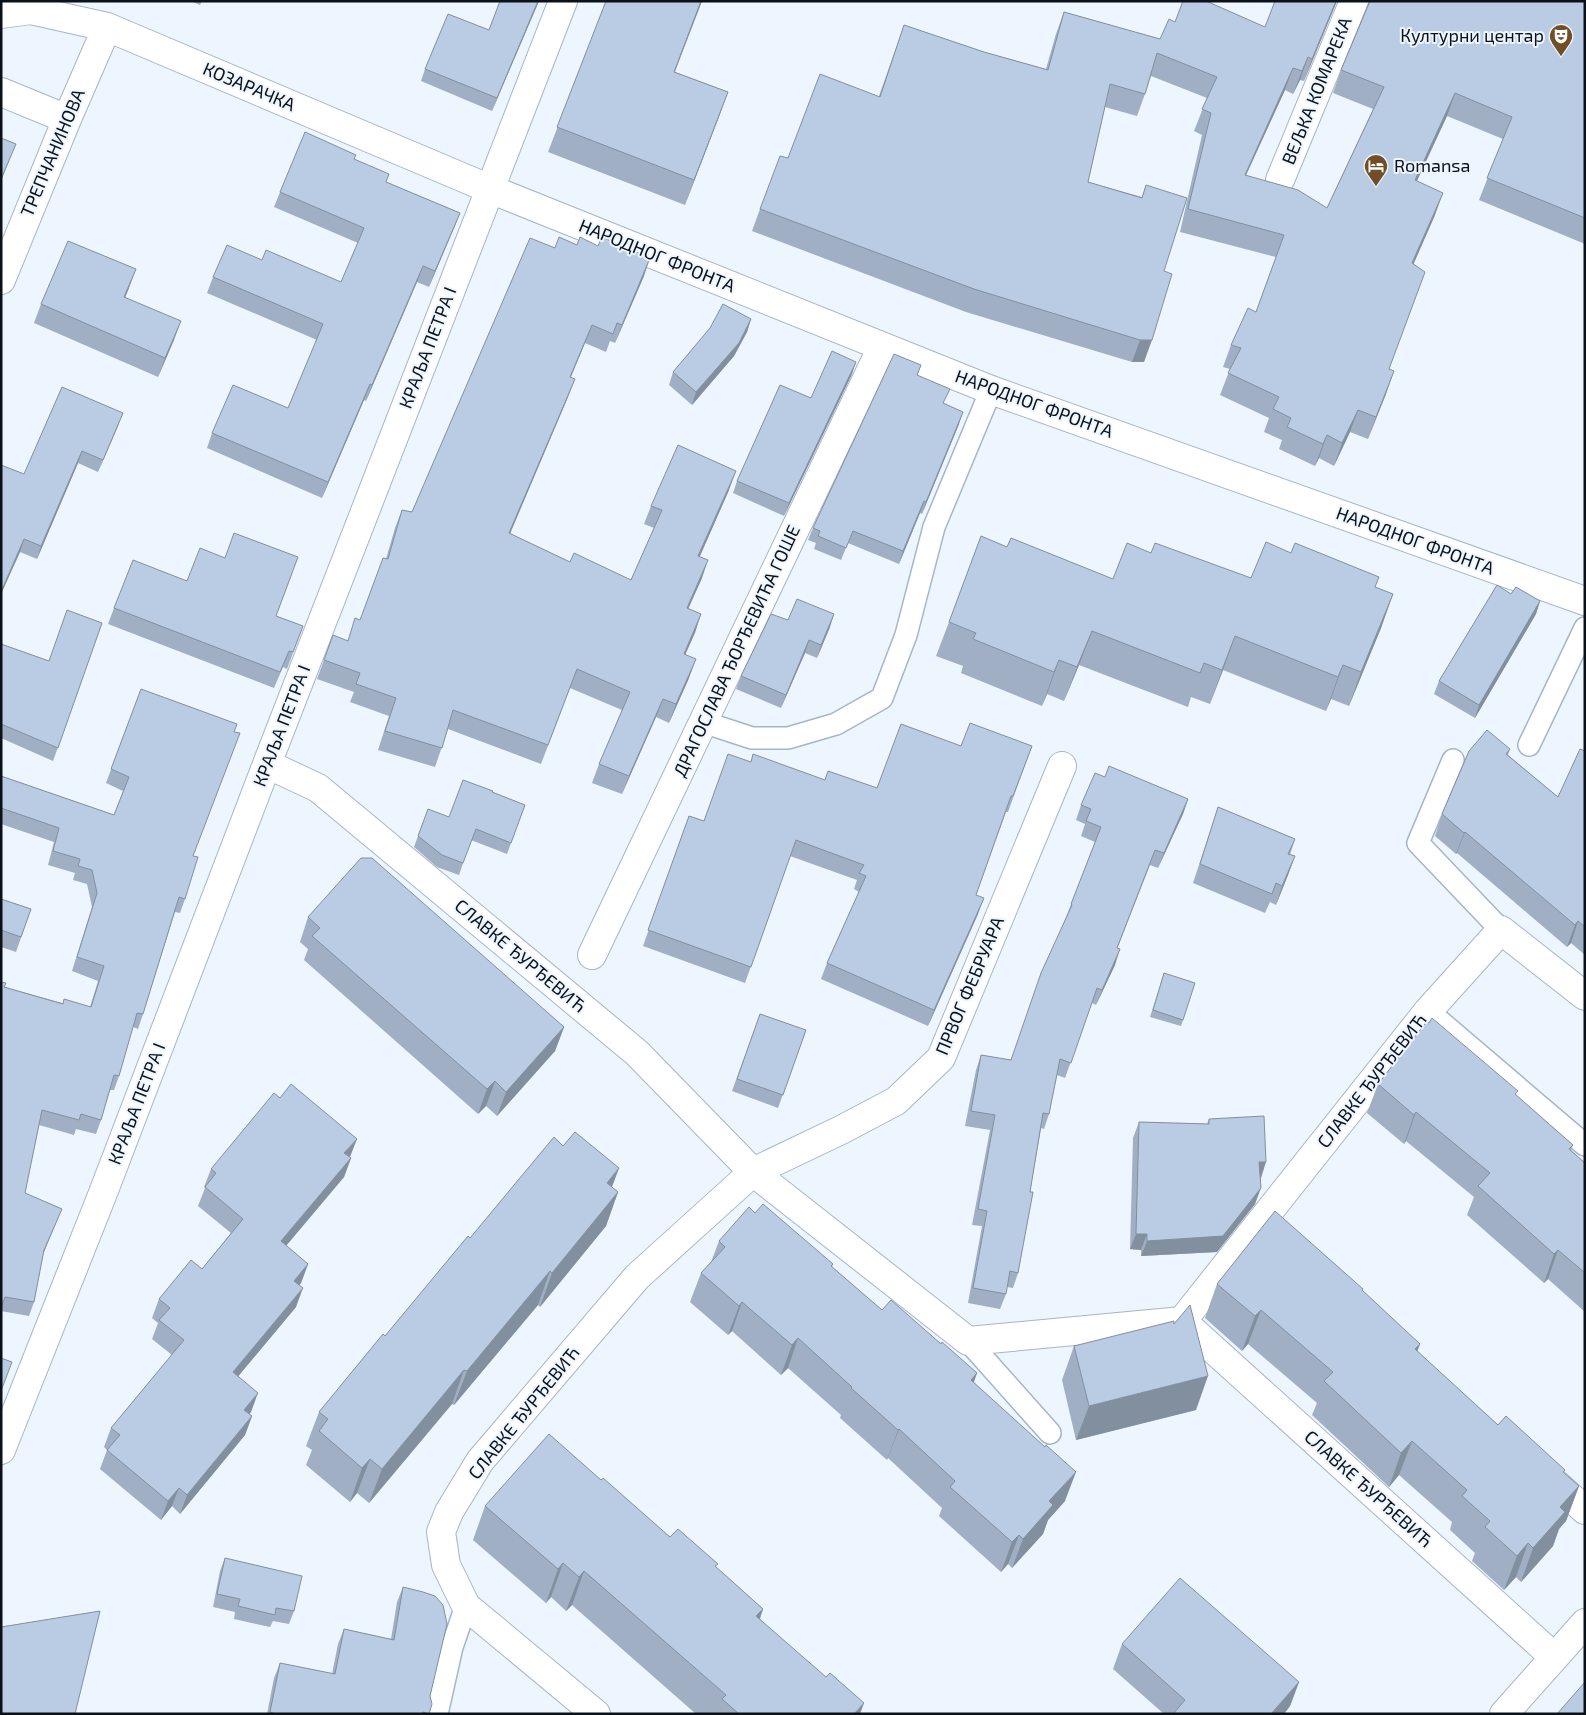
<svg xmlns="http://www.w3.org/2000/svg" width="1586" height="1715" font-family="'Exo 2',sans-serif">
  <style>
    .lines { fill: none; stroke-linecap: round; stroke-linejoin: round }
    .service-casing { stroke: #a4b6cc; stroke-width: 24 }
    .minor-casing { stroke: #a4b6cc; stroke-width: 30 }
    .service { stroke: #fff; stroke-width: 21 }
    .minor { stroke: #fff; stroke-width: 28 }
    .wall { fill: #a0afc3 }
    .shaded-wall { fill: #828f9f }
    .building { fill: #bacce3; stroke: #828f9f }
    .labels { text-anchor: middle; stroke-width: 4; stroke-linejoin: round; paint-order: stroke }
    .poi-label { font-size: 18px; fill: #0b1119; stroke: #edf5fe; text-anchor: end }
    .street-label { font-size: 18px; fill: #0b1119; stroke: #edf5fe }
  </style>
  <rect width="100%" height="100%" fill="#edf5fe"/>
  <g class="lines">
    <g class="service-casing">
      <path id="service" d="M703 722 752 738H788L836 724 882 698 906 635 934 527 991 390
        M1529 745 1585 628
        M1453 760 1418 843 1501 930
        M1428 1011 1585 1145
        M968 1341 1050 1433
        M437 1714 452 1647 466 1606"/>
    </g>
    <g class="minor-casing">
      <path id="minor" d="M1 14 31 10 107 27 490 189 991 390 1585 601
        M1 92 67 119
        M1280 180 1354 1
        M1 280 67 119 107 27
        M267 764 318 788 637 1053 753 1172 968 1341 1182 1321 1554 1657
        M592 955 882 347
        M1182 1321 1428 1011 1501 930 1585 996
        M1 1450 103 1193 267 764 563 1
        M1547 1476 1585 1510
        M596 1714 466 1606 446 1565 441 1532 449 1512 480 1461 637 1277 753 1172 841 1130 896 1101 941 1058 1062 766
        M1504 1714 1585 1623"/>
    </g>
    <use href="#service" class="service"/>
    <use href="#minor" class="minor"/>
  </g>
  <path class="wall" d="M191 1H202L200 5Z
    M500 1H539L492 111 421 81 425 69 489 30Z
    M606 1H702L675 72 728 92 685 205 548 152Z
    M1337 1 1304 81 1300 80 1293 94 1285 90 1246 175 1327 208 1373 109 1333 93 1341 70 1369 1H1585V244L1479 200 1503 139 1447 116 1417 181 1435 215 1413 264 1389 369 1386 394 1368 439 1350 432 1334 466 1319 458 1315 466 1279 449 1282 440 1264 432 1269 418 1220 395 1230 369 1223 367 1231 345 1256 312 1276 257 1180 232 1202 135 1194 131 1207 98 1151 76 1145 94 1137 116 1105 107 1088 182 1142 197 1146 185 1164 271 1144 362H1132L966 312 752 231 760 209 788 158 879 96 904 25 984 52 1046 69 1056 34 1064 12 1160 39 1175 22 1265 27Z
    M355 159 386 182 460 213 454 228 429 287 417 282 366 401 364 400 322 498 207 448 212 433 288 408 317 340 207 293 213 277 262 260 341 282 358 243 274 207 280 192Z
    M555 248 644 276 615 343 610 341 606 352 585 343 571 377 568 397 510 534 570 562 631 580 654 528 644 524 651 506 729 490 700 556 702 578 688 609 701 614 685 655 689 678 669 723 656 717 622 794 592 783 599 764 622 710 570 688 541 764 448 729 435 767 378 750 389 716 350 702 354 692 317 679 333 635 347 641 360 620 386 559 395 528 402 510 412 512Z
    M129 288 125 298 174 340 158 377 34 323 41 304Z
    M751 319 747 332 734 356 692 405 669 385 673 372Z
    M921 365 917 376 944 403 959 424 922 514 920 513 899 564 848 543 841 560 814 549 816 543 808 540 813 528Z
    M852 374 784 516 733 493 737 481Z
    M118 426 98 472 78 463 37 559 20 552 1 594V465L24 474Z
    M1007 547 1113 579 1151 553 1251 578 1375 587 1393 594 1381 628 1349 706 1331 699 1326 711 1223 670 1210 704 1191 697 1188 707 1079 665 1064 701 1047 694 1042 706 961 673 963 666 936 656 949 622Z
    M298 557 276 616 303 626 287 669 283 667 274 688 108 624 114 608 187 581 225 558Z
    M1511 594 1540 601 1536 614 1475 718 1434 694 1439 681Z
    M788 620 830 627 817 658 805 653 781 708 736 689 741 676Z
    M102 623 53 761 1 738V644L49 661Z
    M141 689 193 856 185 899 180 913 175 912 143 1014 138 1029 133 1027 119 1076 114 1090H110L101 1120 96 1134 76 1129 74 1135 39 1125 25 1193 56 1223 43 1254 34 1302 29 1316 1 1311V982L4 987 62 1003 90 1007 98 981 72 971 92 907 87 884 73 880 75 873 48 865 54 842 1 824V776L114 815 123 791 106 783Z
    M961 746H1032L1008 812H1006L976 895 978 914 928 1026 821 979 827 963 859 892 854 889 857 880 790 856 745 983 643 946 689 816 704 821 750 762 825 780 877 788Z
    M1510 749 1508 755 1558 797 1585 751V955L1571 943 1567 947 1457 853 1456 854 1435 836 1442 814Z
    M1105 777 1188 799 1183 814 1158 868 1150 865 1117 949 1115 965 1096 1005 1092 1003 1065 1078 1057 1075 1049 1114 1044 1129 1041 1128 1030 1192 1018 1273 1013 1288 1007 1287 1006 1294 1000 1309 968 1303 982 1226 972 1225 990 1130 965 1126 976 1070 981 1055 1011 1060 1095 842 1081 836 1085 824 1076 820 1081 805Z
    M492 792 525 805 507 854 471 840 459 875 437 867 414 847 428 809 449 817Z
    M1218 807 1295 839 1290 855 1295 856 1288 875 1276 905 1270 902 1265 913 1193 883Z
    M1 899 31 909 16 952 1 947Z
    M308 917 564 1027 555 1051 497 1116 486 1106 478 1114 304 960 308 949 300 942Z
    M1164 973 1183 1020 1181 1026 1150 1017Z
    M760 1014 806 1030 778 1108 732 1091Z
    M1378 1084 1516 1095 1573 1145 1571 1150 1585 1163V1312L1548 1279 1544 1283 1467 1215 1474 1197 1406 1141 1404 1144 1367 1113Z
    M1209 1119 1261 1178 1255 1204 1217 1252 1141 1256V1250L1130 1249 1133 1138 1139 1122 1207 1124Z
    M563 1146 619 1168 612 1187 618 1192 606 1226 540 1307 538 1305 454 1405 452 1404 369 1503 357 1493 350 1502 306 1465 312 1450 306 1446 319 1412 470 1238Z
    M350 1157 351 1158 344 1177 286 1246 308 1264 301 1283 299 1285 296 1307 238 1376 251 1412 249 1414 252 1416 245 1435 180 1514 172 1506 161 1520 100 1469 107 1450 104 1447 111 1428 172 1355 152 1339 158 1323 152 1318 159 1299 202 1269 231 1233 198 1206 205 1188 204 1187 211 1169Z
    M755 1213 833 1264 832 1267 882 1310 941 1344 977 1373 974 1382 1065 1501 1048 1520 1043 1534 1012 1568 1008 1564 1001 1572 939 1516 942 1508 888 1458 887 1460 840 1418 841 1415 788 1368 781 1375 732 1331 728 1335 690 1302 701 1273 711 1262 719 1241Z
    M1217 1284 1363 1289 1362 1290 1417 1352 1498 1425 1564 1473 1579 1486 1566 1521 1559 1529 1553 1546 1521 1582 1516 1577 1504 1590 1472 1561 1475 1553 1450 1530 1452 1522 1399 1475 1389 1487 1312 1415 1317 1403 1248 1344 1242 1351 1205 1318Z
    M1074 1346 1196 1410 1076 1440 1062 1380Z
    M601 1480 670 1537 716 1567 763 1609 760 1619 860 1714H696L572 1605 566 1611 551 1597 546 1603 473 1540 485 1506Z
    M225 1558 294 1611 289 1624 273 1621 270 1627 234 1619 235 1612 213 1607 220 1571Z
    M403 1587 430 1696 429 1714H267L274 1678 280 1663 332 1674 338 1644 344 1629 391 1639 397 1602Z
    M1122 1644 1299 1682 1290 1706 1284 1714H1164L1113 1669Z"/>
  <path class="shaded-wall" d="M538 1H539L492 111 497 98Z
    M701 1H702L665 96Z
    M1336 1H1337L1304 81 1312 59Z
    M1308 57 1300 80 1293 94 1302 71Z
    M1293 68 1285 90 1236 197 1245 175Z
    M728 92 719 117 685 205 694 180Z
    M1455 93 1447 116 1407 202 1415 180Z
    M16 144 11 156 1 181V179Z
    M1443 193 1435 215 1404 286 1412 263Z
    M460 213 454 228 429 287 435 271Z
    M650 258 644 276 615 343 622 325Z
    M423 266 417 282 366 401 372 385Z
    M136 269 129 288 117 316 124 297Z
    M751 319 747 332 734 356 692 405 696 392Z
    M181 321 174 340 158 377 165 358Z
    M592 325 585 343 563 395 570 377Z
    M1140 340H1152L1144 362H1132Z
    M856 362 852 374 784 516 789 503Z
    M1394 371 1386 394 1368 439 1376 417Z
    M575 379 568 397 502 552 509 533Z
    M370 384 364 400 322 498 328 482Z
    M1358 410 1350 432 1334 466 1342 443Z
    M963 412 959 424 922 514 926 502Z
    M123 413 118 426 98 472 103 460Z
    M1327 435 1319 458 1315 466 1323 444Z
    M82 451 78 463 37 559 41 546Z
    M736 471 729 490 692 574 698 556Z
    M924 501 920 513 899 564 903 551Z
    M24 539 20 552 1 594V592Z
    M708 560 702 578 680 627 687 608Z
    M1393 594 1381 628 1349 706 1361 672Z
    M1540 601 1536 614 1475 718 1479 705Z
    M701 614 695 633 677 673 684 654Z
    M834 614 830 627 817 658 821 645Z
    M1092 631 1079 665 1064 701 1077 667Z
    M1235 636 1223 670 1210 704 1222 670Z
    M809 640 805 653 781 708 786 695Z
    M696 659 689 678 669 723 676 704Z
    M1059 660 1047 694 1042 706 1054 672Z
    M1343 665 1331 699 1326 711 1338 677Z
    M663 699 656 717 622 794 629 776Z
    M1188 799 1183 814 1158 868 1164 853Z
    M1465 832 1457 853 1456 854 1464 833Z
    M1295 856 1288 875 1276 905 1282 886Z
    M984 898 978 914 928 1026 934 1010Z
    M1578 921 1571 943 1567 947 1575 925Z
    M1120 949 1115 965 1096 1005 1102 990Z
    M564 1027 555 1051 497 1116 506 1092Z
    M495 1081 486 1106 478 1114 487 1089Z
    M1416 1112 1406 1141 1404 1144 1414 1115Z
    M357 1139 350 1157 344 1153Z
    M351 1158 344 1177 274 1260 281 1241Z
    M1259 1162H1266L1261 1178H1254Z
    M619 1168 606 1202 607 1183Z
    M1261 1188 1255 1204 1217 1252 1141 1256 1147 1241Z
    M618 1192 606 1226 540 1307 552 1273Z
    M62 1209 56 1223 39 1264 44 1250Z
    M1136 1234H1147L1141 1250 1130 1249Z
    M1558 1250 1548 1279 1544 1283 1554 1254Z
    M308 1264 301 1283 287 1300 294 1281Z
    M550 1271 538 1305 454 1405 467 1371Z
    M303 1288 296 1307 226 1391 233 1372Z
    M742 1302 732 1331 728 1335 739 1306Z
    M1261 1310 1248 1344 1242 1351 1255 1316Z
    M798 1338 788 1368 781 1375 792 1345Z
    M1420 1344 1408 1378 1415 1349Z
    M464 1370 452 1404 369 1503 382 1469Z
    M977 1373 966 1402 971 1380Z
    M1208 1376 1196 1410 1076 1440 1089 1406Z
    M258 1393 251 1412 237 1428 244 1410Z
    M252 1416 245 1435 180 1514 187 1495Z
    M899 1429 888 1458 887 1460 898 1430Z
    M1412 1441 1399 1475 1389 1487 1401 1453Z
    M370 1459 357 1493 350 1502 362 1468Z
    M1076 1472 1065 1501 1048 1520 1043 1534 1012 1568 1023 1539 1049 1501Z
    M1579 1486 1566 1521 1559 1529 1553 1546 1521 1582 1533 1548 1560 1507Z
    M179 1488 172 1506 161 1520 168 1501Z
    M1019 1535 1008 1564 1001 1572 1012 1542Z
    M1528 1543 1516 1577 1504 1590 1517 1556Z
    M563 1563 551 1597 546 1603 558 1569Z
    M584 1571 572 1605 566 1611 579 1577Z
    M763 1609 751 1643 756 1616Z
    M1299 1682 1290 1706 1284 1714H1271Z
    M864 1703 860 1714H854Z"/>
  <path class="building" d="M500 1H538L497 98 425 69 448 14 489 30Z
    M606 1H701L674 72 728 92 694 180 557 127Z
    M1183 1H1206L1265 27 1275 1H1336L1312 59 1308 57 1302 71 1293 68 1245 175 1298 190 1327 208 1384 87 1341 70 1370 1H1585V218L1487 178 1512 117 1455 93 1415 180 1443 193 1412 263 1425 272 1389 369 1394 371 1376 417 1358 410 1342 443 1327 435 1323 444 1287 427 1291 418 1273 409 1279 397 1228 373 1241 348 1231 345 1248 308 1256 312 1284 235 1188 209 1211 113 1202 109 1217 77 1157 53 1145 94 1110 84 1088 182 1142 198 1146 185 1187 198 1164 271 1172 274 1152 340H1140L974 289 760 209 780 156 788 158 820 74 880 97 904 25 984 52 1048 70 1064 12 1160 39 1169 19 1175 22Z
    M305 132 356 155 354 159 389 174 386 182 460 213 435 271 423 266 372 385 370 384 328 482 212 433 233 385 288 408 323 324 213 277 227 245 262 260 266 250 341 282 364 228 280 192Z
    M1 138 16 144 1 179Z
    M559 237 577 245 580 237 598 246 602 237 650 258 622 325 617 323 613 334 592 325 570 377 575 379 509 533 570 562 574 553 631 580 662 510 651 506 678 445 736 471 698 556 708 560 687 608 701 614 684 654 696 659 676 704 663 699 629 776 599 764 630 692 577 669 548 745 453 710 442 748 385 731 396 698 356 684 360 673 324 660 333 635 348 641 355 618 360 620 383 558 388 559 402 510 412 512 530 238 555 248Z
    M68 241 136 269 124 297 181 321 165 358 41 304Z
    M723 304 751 319 739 343 696 392 673 372 710 328Z
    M832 351 856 362 789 503 737 481 780 385 811 398Z
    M894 354 921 365 917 375 950 389 943 403 963 412 926 502 924 501 903 551 853 531 846 548 818 536 820 531 813 528Z
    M62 387 123 413 103 460 82 451 41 546 24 539 1 592V465L24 474Z
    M234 533 298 557 276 616 303 626 293 652 289 651 280 672 114 608 133 560 187 581 200 548 225 558Z
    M981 536 1007 547 1011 538 1113 579 1127 543 1151 553 1155 543 1251 578 1266 542 1291 553 1295 543 1379 577 1375 587 1393 594 1361 672 1343 665 1338 677 1235 636 1222 670 1204 663 1200 673 1092 631 1077 667 1059 660 1054 672 973 639 976 633 949 622Z
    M1497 585 1511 594 1516 587 1540 601 1479 705 1439 681Z
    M797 599 834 614 821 645 809 640 786 695 741 676 771 614 788 620Z
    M67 610 102 623 58 748 1 724V644L49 661Z
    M141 689 237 724 234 732 240 733 193 856 198 857 185 899 179 897 143 1014 137 1013 119 1076 114 1075 101 1120 81 1114 79 1120 42 1110 25 1193 62 1209 44 1250 34 1302 5 1297 1 1307V982L6 983 4 987 63 1004 64 999 91 1007 104 966 77 957 97 893 92 870 78 866 80 859 53 851 59 828 1 808V776L114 815 129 777 111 769Z
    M970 723 1032 746 1013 796H1011L976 895 984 898 934 1010 827 963 866 876 859 873 864 865 796 840 751 967 648 930 689 816 704 821 728 754 751 762 753 754 825 780 828 771 877 788 901 724 961 746Z
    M1487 730 1510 749 1506 754 1558 797 1580 749 1585 751V927L1578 921 1575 925 1465 832 1464 833 1442 814 1469 751Z
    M1109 766 1188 799 1164 853 1155 850 1117 948 1120 949 1102 990 1097 988 1071 1063 1060 1059 1049 1114 1043 1113 1030 1192H1033L1018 1273 1010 1271 1006 1294 973 1288 987 1211 978 1209 995 1115 971 1111 981 1055 1011 1060 1041 973 1072 905 1071 904 1101 827 1086 821 1091 809 1081 805 1095 773 1105 777Z
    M463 780 493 791 492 792 525 805 511 843 476 829 463 863 442 855 418 836 428 809 449 817Z
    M1218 807 1295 839 1288 854 1295 856 1282 886 1276 883 1272 894 1200 864Z
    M361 858H372L564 1027 506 1092 495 1081 487 1089 312 936 320 928 308 917Z
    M1 899 31 909 21 937 1 930Z
    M1164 973 1195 983 1183 1020 1153 1010Z
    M760 1014 806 1030 783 1095 737 1079Z
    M1432 1018 1518 1091 1515 1094 1573 1145 1569 1149 1585 1163V1273L1558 1250 1554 1254 1478 1186 1490 1173 1416 1112 1414 1115 1378 1084 1427 1021 1429 1023Z
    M291 1084 357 1139 344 1153 351 1158 281 1241 308 1264 294 1281 303 1288 233 1372 258 1393 244 1410 252 1416 187 1495 179 1488 168 1501 107 1450 120 1435 111 1428 184 1340 159 1320 170 1308 159 1299 191 1260 202 1269 243 1219 205 1187 216 1173 211 1169 274 1093 280 1098Z
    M1264 1116 1266 1162H1259L1261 1188 1223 1236 1147 1241V1234H1136L1139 1122 1209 1124V1119Z
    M575 1132 619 1168 607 1183 618 1192 552 1273 550 1271 467 1371 464 1370 382 1469 370 1459 362 1468 319 1431 328 1419 319 1412 383 1334 385 1336 468 1236 470 1238 554 1137 563 1146Z
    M763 1204 833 1264 831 1266 882 1310 891 1300 941 1344 942 1342 977 1373 971 1380 1045 1447 1046 1445 1076 1472 1049 1501 1053 1505 1023 1539 1019 1535 1012 1542 950 1487 955 1481 899 1429 898 1430 851 1388 852 1387 798 1338 792 1345 742 1302 739 1306 701 1273 725 1247 719 1241 749 1207 755 1213Z
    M1275 1211 1363 1289 1362 1290 1420 1344 1415 1349 1498 1425 1506 1416 1565 1470 1563 1472 1579 1486 1560 1507 1565 1512 1533 1548 1528 1543 1517 1556 1485 1527 1490 1521 1462 1496 1467 1490 1412 1441 1401 1453 1324 1381 1333 1372 1261 1310 1255 1316 1217 1284Z
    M1190 1305 1208 1376 1089 1406 1074 1346 1174 1321V1324Z
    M1 1358 12 1362 1 1391Z
    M549 1434 601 1480 603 1478 670 1537 678 1529 718 1564 715 1566 763 1609 756 1616 826 1677 830 1673 864 1703 854 1714H737L738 1713 722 1699 726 1695 584 1571 579 1577 563 1563 558 1569 485 1506Z
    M225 1558 302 1576 294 1611 276 1608 275 1615 238 1606 240 1599 217 1594Z
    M1180 1578 1299 1682 1271 1714H1173L1185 1700 1122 1644Z
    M403 1587 423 1592 435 1596 443 1605 447 1624 430 1696 432 1704 429 1714 423 1712 422 1714H277L270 1712 280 1663 335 1674 344 1629 394 1640Z
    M100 1611 75 1714H1V1627Z
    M1585 1682V1714H1557Z"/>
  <defs>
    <g id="theatre-pin" transform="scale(1.25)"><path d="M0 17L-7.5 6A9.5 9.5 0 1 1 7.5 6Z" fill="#724e28" stroke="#edf5fe"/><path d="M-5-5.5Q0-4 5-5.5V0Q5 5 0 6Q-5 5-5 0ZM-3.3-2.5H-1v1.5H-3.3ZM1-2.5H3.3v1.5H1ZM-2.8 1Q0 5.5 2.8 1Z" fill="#fff"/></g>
    <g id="hotel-pin" transform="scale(1.25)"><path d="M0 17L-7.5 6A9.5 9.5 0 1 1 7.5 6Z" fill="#724e28" stroke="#edf5fe"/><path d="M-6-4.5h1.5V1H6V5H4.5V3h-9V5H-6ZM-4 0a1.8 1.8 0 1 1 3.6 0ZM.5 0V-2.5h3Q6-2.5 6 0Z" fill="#fff"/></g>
  </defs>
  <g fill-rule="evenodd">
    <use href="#theatre-pin" x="1561" y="36"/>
    <use href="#hotel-pin" x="1376" y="166"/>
  </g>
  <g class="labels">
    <g class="poi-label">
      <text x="1544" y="42">Културни центар</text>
      <text x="1394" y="172" text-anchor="start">Romansa</text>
    </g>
    <g class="street-label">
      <text transform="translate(249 87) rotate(23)" y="6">КОЗАРАЧКА</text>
      <text transform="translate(1317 91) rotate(-68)" y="6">ВЕЉКА КОМАРЕКА</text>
      <text transform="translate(53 153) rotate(-67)" y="6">ТРЕПЧАНИНОВА</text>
      <text transform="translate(657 256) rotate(22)" y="6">НАРОДНОГ ФРОНТА</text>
      <text transform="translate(428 348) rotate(-69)" y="6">КРАЉА ПЕТРА I</text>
      <text transform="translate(1034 404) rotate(20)" y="6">НАРОДНОГ ФРОНТА</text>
      <text transform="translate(1415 541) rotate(20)" y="6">НАРОДНОГ ФРОНТА</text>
      <text transform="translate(737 651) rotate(-65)" y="6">ДРАГОСЛАВА ЂОРЂЕВИЋА ГОШЕ</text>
      <text transform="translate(282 726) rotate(-69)" y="6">КРАЉА ПЕТРА I</text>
      <text transform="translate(520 956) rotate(40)" y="6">СЛАВКЕ ЂУРЂЕВИЋ</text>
      <text transform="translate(970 986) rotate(-67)" y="6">ПРВОГ ФЕБРУАРА</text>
      <text transform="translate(1372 1081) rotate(-52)" y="6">СЛАВКЕ ЂУРЂЕВИЋ</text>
      <text transform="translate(137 1104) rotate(-69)" y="6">КРАЉА ПЕТРА I</text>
      <text transform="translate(524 1413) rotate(-51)" y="6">СЛАВКЕ ЂУРЂЕВИЋ</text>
      <text transform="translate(1368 1489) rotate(42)" y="6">СЛАВКЕ ЂУРЂЕВИЋ</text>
    </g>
  </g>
  <rect width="1586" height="1715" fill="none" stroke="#0b1119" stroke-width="5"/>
</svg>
